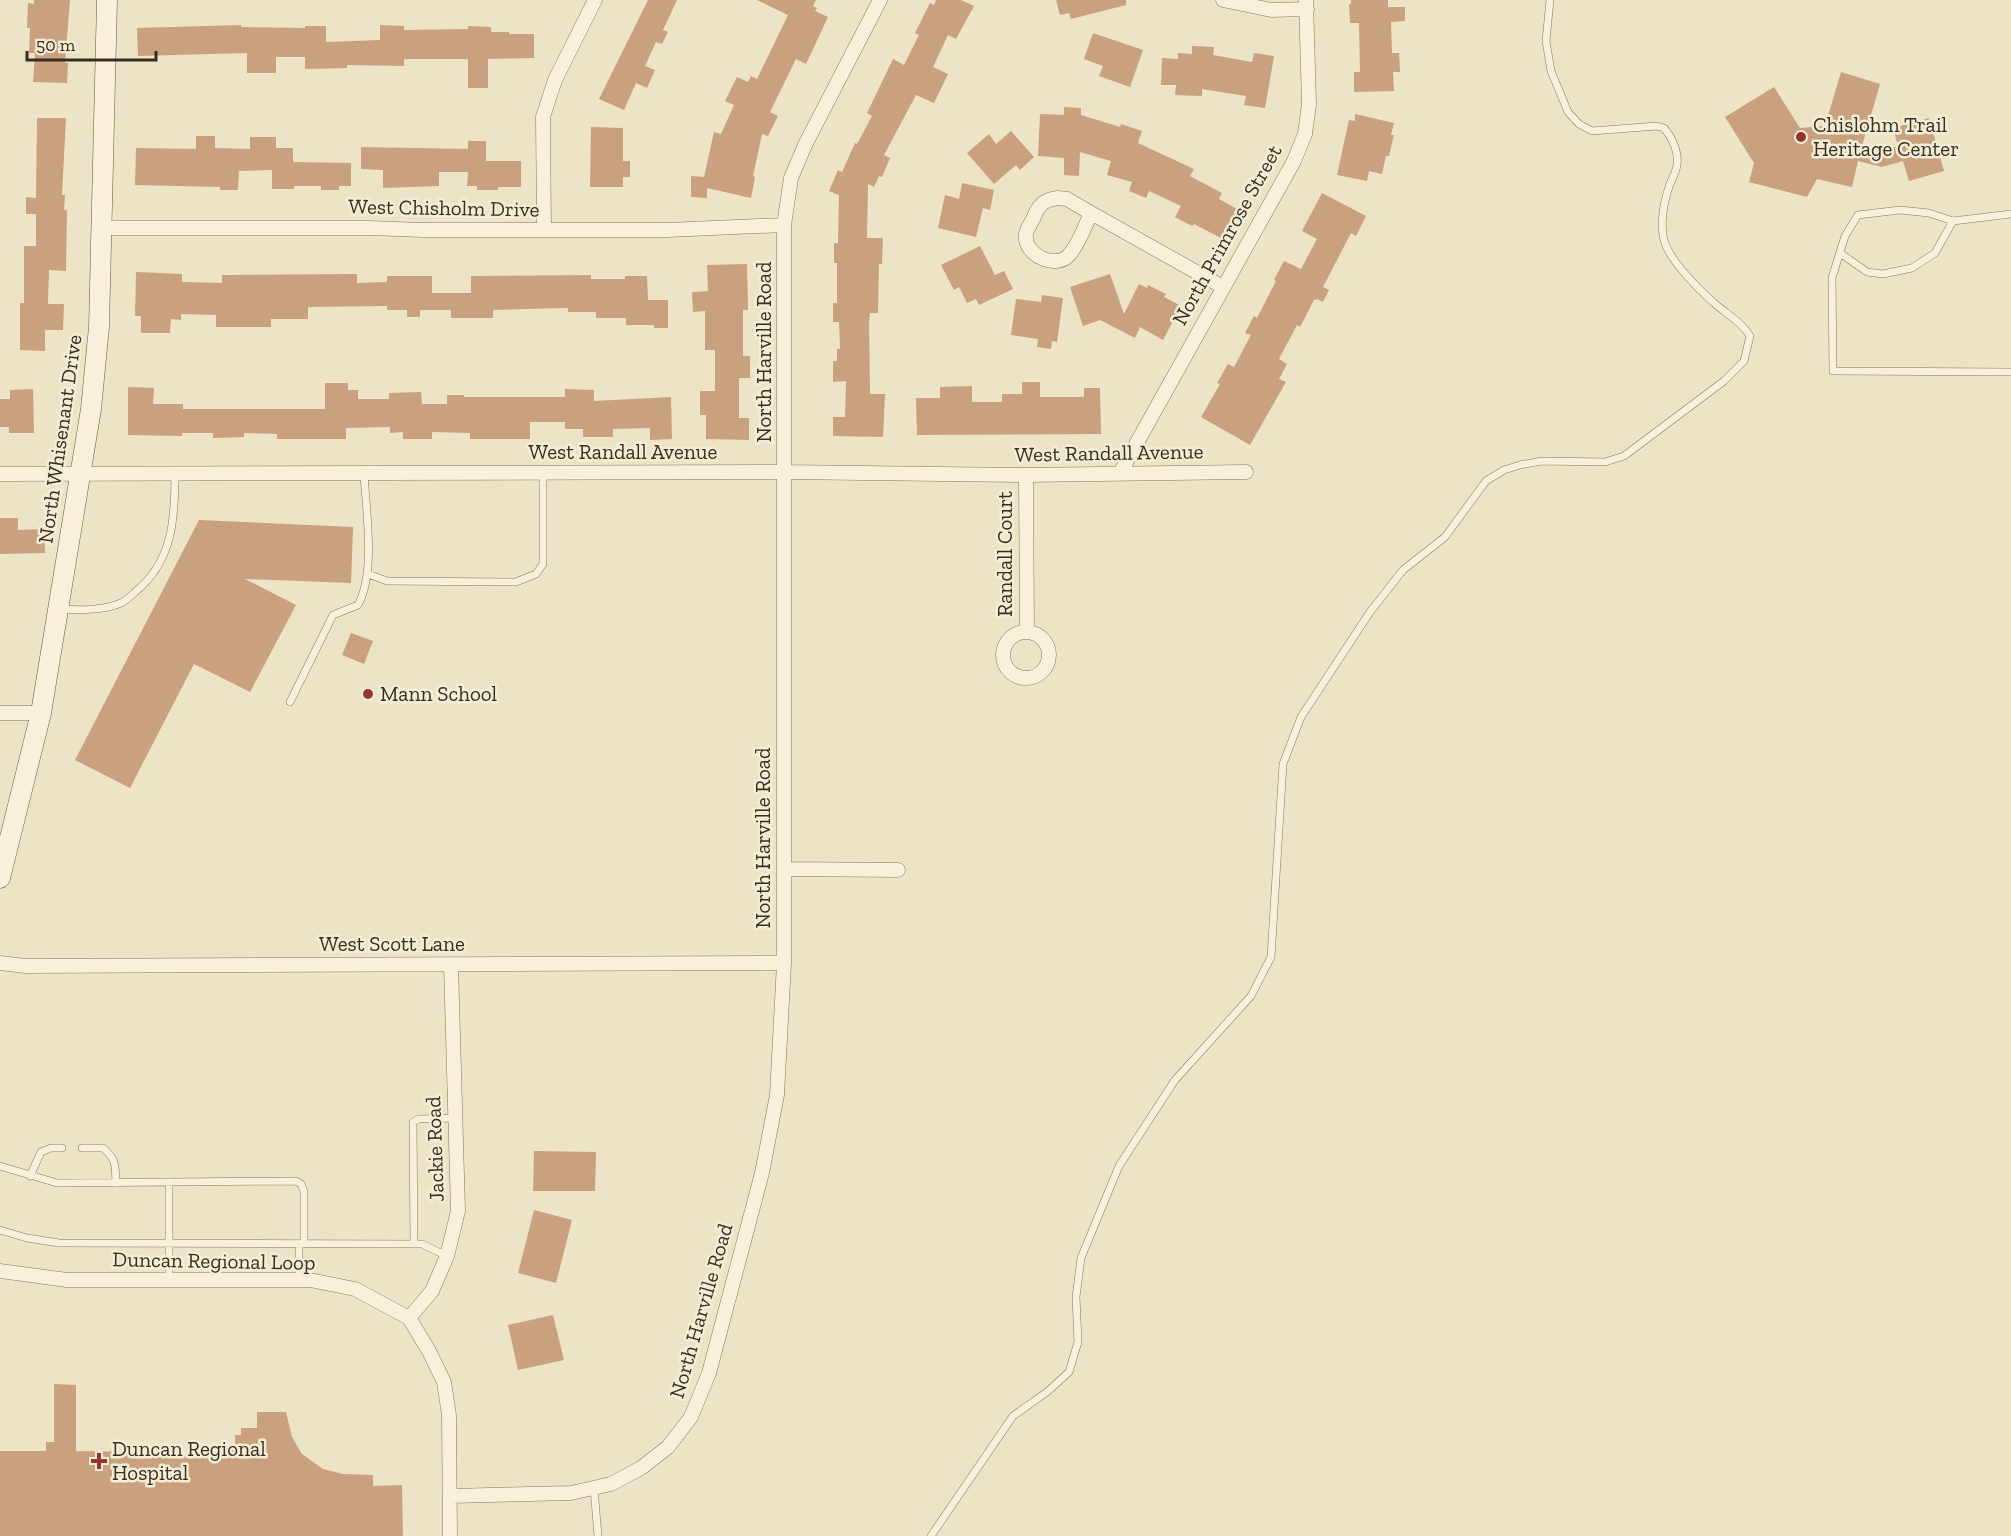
<svg xmlns="http://www.w3.org/2000/svg" width="2011" height="1536" font-family="'Zilla Slab',serif">
  <style>
    .building { fill: #c9a17e }
    .lines { fill: none; stroke-linecap: round; stroke-linejoin: round }
    .lane-casing { stroke: #88765d; stroke-width: 8 }
    .street-casing { stroke: #88765d; stroke-width: 15 }
    .secondary-casing { stroke: #6a5740; stroke-width: 21 }
    .lane { stroke: #f8f0da; stroke-width: 7 }
    .street { stroke: #f8f0da; stroke-width: 14 }
    .secondary { stroke: #f8f0da; stroke-width: 20 }
    .poi-dot { fill: #95332f; stroke: #f4edd6; stroke-width: 2 }
    .labels { text-anchor: middle; stroke-width: 5; stroke-linejoin: round; paint-order: stroke }
    .poi-label { font-size: 21px; fill: #392d20; stroke: #f4edd6; text-anchor: start }
    .street-label { font-size: 21px; fill: #392d20; stroke: #f4edd6 }
  </style>
  <rect width="100%" height="100%" fill="#ede3c7"/>
  <path class="building" d="M34 0H70L65 63H68L67 83 33 82 35 53H29L30 28H27L28 3 34 4Z
    M648 0H677L663 30 668 32 662 44 656 42 645 66 655 70 647 88 636 83 624 110 599 99Z
    M757 0H816L813 6 817 8 815 11 828 17 806 64 796 59 770 112 778 116 768 136 762 134 753 176 755 177 751 198 707 188V198L691 197V176L704 177 714 132 721 134 734 105 725 101 737 77 748 82 751 76 757 79 788 15Z
    M936 0H961L974 6 956 39 948 35 933 67 948 74 934 103 916 95 884 155 890 158 882 177 879 176 874 187 868 184 867 238H883L882 264H879L878 313H870L869 323 870 394H885L883 437 833 436V417H845L846 381 833 382V361H837V349H840L839 322H833V303H837V263H834V243H838L839 195 829 191 838 170 842 172 855 143 857 144 872 116 867 113 893 59 904 65 919 35 915 33 930 3 934 5Z
    M1056 0H1126V5L1071 19 1069 13 1060 15Z
    M1351 0H1388V7H1405V21L1391 22 1392 53H1399L1400 72H1393L1394 91 1354 92V72H1360L1359 23H1350L1349 4H1351Z
    M241 25V27L305 28V26H326V42L380 40V25L404 26V30L468 29V26L491 27V32H509V34H534V58L488 59V88H468V59H404V66L347 65V68L305 69V57H276V73H247V53L138 56 137 28Z
    M1093 33 1143 50 1130 87 1099 76 1103 66 1084 59Z
    M1192 46 1214 47 1213 55 1252 62 1254 53 1274 56 1265 108 1244 105 1246 96 1202 89V96L1175 95 1176 85H1161L1162 58 1178 59V53L1192 54Z
    M1841 72 1880 84 1862 146 1880 152 1898 146 1893 128 1929 118 1944 171 1909 181 1903 161 1882 167 1858 161 1852 187 1817 179 1807 197 1749 182 1754 163 1725 117 1774 87 1800 128 1825 126Z
    M1064 107 1081 108V115L1120 127 1121 124 1142 131 1138 143 1194 169 1190 176 1222 193 1219 199 1237 209 1221 238 1194 224 1192 226 1175 217 1181 206 1149 191 1146 198 1129 191 1132 182 1107 175 1111 161 1080 152 1079 176 1064 175V158L1038 156 1040 114 1064 115Z
    M1355 114 1394 123 1391 135H1394L1389 156H1386L1382 174 1369 171 1367 181 1337 175 1349 120 1355 121Z
    M37 118H66L62 195H65L64 210H67L66 271 49 270 48 304H64L63 330H45V351L20 350V303H24V246H36V214H26V197L36 198Z
    M591 127 623 128V161H630V177H623V187H590Z
    M1011 131 1034 157 1020 170 1016 165 994 184 967 153 989 134 996 144Z
    M196 136H215V148L250 149V137H276V148H293V162L351 163V186H339V190H321V186H294V189H272V170L239 171 238 190H220V187L135 185 136 148 196 149Z
    M468 141H486V161H521V187H498V190H477V186H467L468 172H439V186L383 188V170L361 169V147L468 149Z
    M962 183 994 190 990 210 983 208 976 237 938 228 945 195 959 199Z
    M1322 193 1366 216 1356 236 1351 233 1323 287 1329 290 1323 302 1317 299 1314 300 1300 327 1297 325 1279 359 1287 364 1279 379 1286 382 1250 445 1201 417 1220 384 1217 383 1228 364 1234 367 1251 335 1245 333 1254 316 1257 318 1276 281 1274 280 1284 261 1301 269 1317 239 1302 231Z
    M980 246 995 275 1004 271 1013 289 979 305 976 299 967 303 959 287 954 290 941 265Z
    M747 264 748 310H743V356H750V378H739V418H749V440L706 439V415H700V391H715V350H705V311L693 312 692 292 708 291 707 265Z
    M136 272 182 274V282L222 283V275L357 274V283L387 282V276H432V293H471V276L591 275V279H625V276H647L648 300H668V328H654V325H626V318H596V312H568V308L493 310V318H451V310H420V317H407V310H387V306L308 307V319H271V327H216V315L181 314V320L171 319 170 333H141V316H135Z
    M1110 274 1124 314 1139 284 1147 288 1148 285 1166 294 1164 297 1181 306 1163 340 1140 327 1135 338 1100 320 1083 326 1070 287Z
    M1042 295 1063 298 1057 342 1052 341 1051 349 1037 347 1038 339 1011 335 1016 299 1041 302Z
    M1022 382H1040V397H1084V388H1100L1101 434 917 435 916 398H940V387L972 386V402H1002V394H1022Z
    M325 383H348V390H358V399H389V393L421 392 422 404H447V395H464V397H565V389L594 390V401L671 397 672 439 650 440V428L613 429V437H583V429H565V422H530V439H470V433L432 432V439H403V432L390 433V427L346 428V439H277V434L244 433V437L213 438V433H182V436L128 435V387L154 388 153 404H183V409H325Z
    M33 389 34 433H9V427H0V399H10V390Z
    M0 518H18V530L44 529 45 553 0 554Z
    M199 520 353 527 351 583 245 579 296 605 250 692 194 664 130 788 75 760Z
    M351 633 373 641 364 664 342 655Z
    M534 1151 596 1152 595 1191H533Z
    M534 1210 572 1220 556 1283 518 1273Z
    M553 1315 564 1360 518 1370 508 1325Z
    M54 1384 76 1385V1451L130 1452V1455L229 1457V1445H235V1435H241V1428H257V1412H286L292 1437 302 1454 323 1469 343 1474 373 1475V1486L402 1485 403 1536H0V1451H46V1442H54Z"/>
  <g class="lines">
    <g class="lane-casing">
      <path id="lane" d="M2011 214 1953 221 1929 213 1900 210 1858 215 1845 236 1832 278 1833 371 2011 372
        M1840 253 1867 272 1883 274 1912 268 1935 253 1953 221
        M368 574 387 581 516 582 536 574 543 564V473
        M60 609C79 610 102 611 121 603 126 601 131 596 135 592 173 562 175 518 175 473
        M290 702 333 615 358 605C376 572 366 511 364 473
        M82 1148H103C117 1160 115 1165 116 1183
        M0 1166 57 1183 296 1181 301 1184 304 1191V1244
        M30 1176 41 1152 51 1148H62
        M0 1230 27 1238 59 1243 422 1244 447 1256
        M414 1244 413 1122 419 1119 455 1118
        M169 1280V1182
        M299 1280V1244
        M594 1488 598 1536
        M931 1536 1013 1416 1047 1392 1069 1372 1078 1342 1076 1297 1081 1258 1119 1166 1175 1080 1251 996 1271 957 1283 764 1301 717 1370 612 1403 570 1445 537 1486 481 1504 470 1520 465 1542 461 1605 462 1624 456 1724 381 1744 361 1750 336C1741 321 1726 314 1713 302 1698 289 1674 264 1666 246 1659 229 1663 204 1669 187 1671 180 1676 173 1677 165 1679 152 1672 137 1664 128L1657 126 1592 131 1579 124 1568 112 1551 71 1546 41 1550 0"/>
    </g>
    <g class="street-casing">
      <path id="street" d="M1223 0 1271 10 1307 9
        M1058 198 1067 199 1091 213C1085 226 1079 244 1069 255 1056 270 1023 255 1026 234 1027 228 1032 222 1034 217 1039 204 1044 200 1058 198Z
        M1091 213 1223 287
        M103 228H370L422 230H667L784 225
        M544 230 543 117 555 80 595 0
        M1120 473 1294 161 1305 134 1309 104 1306 0
        M0 474 785 472 1026 475 1246 472
        M1026 475 1027 632
        M1003 655a23 23 0 1 1 46 0a23 23 0 1 1-46 0Z
        M0 713H41
        M784 869 898 870
        M0 963 25 966 784 963
        M0 1271 67 1280H310L355 1289 409 1318 429 1351 444 1382 449 1415 450 1536
        M409 1318 432 1291 447 1256 458 1211 451 965
        M450 1496 571 1493 611 1484 641 1468 668 1447 691 1417 709 1373 762 1173 777 1095 784 963V225L791 178 805 145 880 0"/>
    </g>
    <g class="secondary-casing">
      <path id="secondary" d="M0 878 41 713 91 409 99 327 107 0"/>
    </g>
    <use href="#lane" class="lane"/>
    <use href="#street" class="street"/>
    <use href="#secondary" class="secondary"/>
  </g>
  <g class="poi-dot">
    <circle cx="1801" cy="137" r="6"/>
    <circle cx="368" cy="694" r="6"/>
    <path d="M96 1452h6v6h6v6h-6v6h-6v-6h-6v-6h6z"/>
  </g>
  <g class="labels">
    <g class="poi-label">
      <text x="1813" y="132">Chislohm Trail<tspan x="1813" dy="24">Heritage Center</tspan></text>
      <text x="380" y="701">Mann School</text>
      <text x="112" y="1456">Duncan Regional<tspan x="112" dy="24">Hospital</tspan></text>
    </g>
    <g class="street-label">
      <text transform="translate(444 208) rotate(1)" y="7">West Chisholm Drive</text>
      <text transform="translate(1227 235) rotate(-61)" y="7">North Primrose Street</text>
      <text transform="translate(764 352) rotate(-90)" y="7">North Harville Road</text>
      <text transform="translate(60 439) rotate(-82)" y="7">North Whisenant Drive</text>
      <text x="623" y="459">West Randall Avenue</text>
      <text transform="translate(1109 453) rotate(-1)" y="7">West Randall Avenue</text>
      <text transform="translate(1005 554) rotate(-90)" y="7">Randall Court</text>
      <text transform="translate(763 838) rotate(-90)" y="7">North Harville Road</text>
      <text x="392" y="951">West Scott Lane</text>
      <text transform="translate(435 1149) rotate(-92)" y="7">Jackie Road</text>
      <text transform="translate(214 1261) rotate(1)" y="7">Duncan Regional Loop</text>
      <text transform="translate(701 1311) rotate(-74)" y="7">North Harville Road</text>
    </g>
  </g>
  <path d="M27 51v9h129v-9" fill="none" stroke="#392d20" stroke-width="3"/>
  <text x="36" y="51" font-size="18" fill="#392d20" stroke="#f4edd6" stroke-width="4.5" paint-order="stroke">50 m</text>
</svg>
